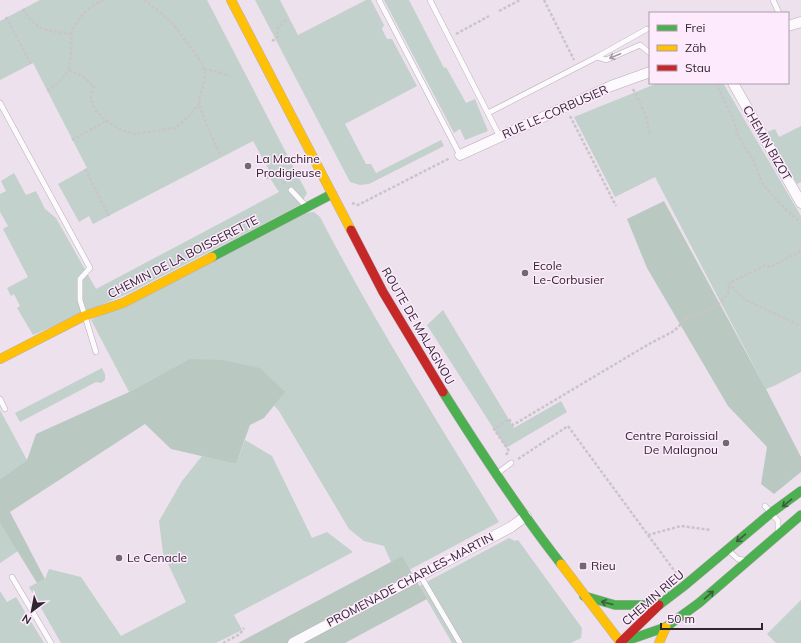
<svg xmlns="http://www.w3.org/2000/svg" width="801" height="643" font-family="Mulish,sans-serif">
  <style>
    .green { fill: #c2d1cb }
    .forest { fill: #b9c9c2 }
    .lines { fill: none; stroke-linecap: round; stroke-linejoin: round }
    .lane-casing { stroke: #b8aeb8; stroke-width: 6 }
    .street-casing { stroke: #b8aeb8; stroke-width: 11 }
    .fast-casing { stroke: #b8aeb8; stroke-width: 10 }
    .slow-casing { stroke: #b8aeb8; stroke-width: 10 }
    .jam-casing { stroke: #b8aeb8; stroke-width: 10 }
    .path { stroke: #cac4ca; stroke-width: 2.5; stroke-dasharray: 3 2; stroke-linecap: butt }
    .lane { stroke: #fcfafc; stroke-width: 5 }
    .street { stroke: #fcfafc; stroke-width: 10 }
    .fast { stroke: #4caf50; stroke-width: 9 }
    .slow { stroke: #ffc107; stroke-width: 9 }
    .jam { stroke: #c62828; stroke-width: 9 }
    .oneway { stroke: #a09ba0 }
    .oneway2 { stroke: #3b5d3c }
    .poi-dot { fill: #726772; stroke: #feeafd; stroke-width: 1.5 }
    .labels { text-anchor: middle; stroke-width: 3; stroke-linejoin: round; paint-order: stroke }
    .street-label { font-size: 12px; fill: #2f262f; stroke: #feeafd }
    .poi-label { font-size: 12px; fill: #2f262f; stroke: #feeafd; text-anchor: start }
  </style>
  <rect width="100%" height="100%" fill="#ede1ed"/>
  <path class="green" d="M40 0H207L307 193 300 205 129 293 33 335 17 308 20 306 14 294 11 296 7 288 28 277 3 229 8 226 0 212V194L6 191 1 181 14 173 26 195 36 191 45 209 56 218 96 289 279 192 266 172 269 170 253 141 93 224 89 216 79 222 58 184 87 168 33 63 0 80V21Z
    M255 0H280L298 35 366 0H371L384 25 382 29 387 39H392L417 86 345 124 366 164H371L376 173 441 140 444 146 369 184 360 185 350 182Z
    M384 0H409L444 68 446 67 466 103 475 99 488 131 465 140 460 129 454 133Z
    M658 83H723L801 216V372L776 385 766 389 655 177 615 197 574 117Z
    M801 126V182L797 184 767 132 775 129 779 137Z
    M314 212 320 217C374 321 437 421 499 522L409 570 402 557 391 562 384 546 364 541 349 529 279 411 249 378 189 359 129 392 91 320 306 213Z
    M443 310 514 428 561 401 567 412 506 448 427 325Z
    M102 368 105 374V380L101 383 96 382 20 422 15 413Z
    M0 410 27 460 0 479Z
    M245 440 272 456 312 538 327 532 353 552 234 615 242 630 216 643H61L29 587 45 579 49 569 81 577 121 636 186 602 163 553 159 521 182 481 202 456 236 464Z
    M0 523 18 551 0 563Z
    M509 538 515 541 518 540 582 628 581 638 571 643H452L419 586Z
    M0 591 7 602 16 597 44 643H0Z
    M801 600V643H776L767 634Z"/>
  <path class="forest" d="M664 201 766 389 801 457V472L774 494 761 484 767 447 728 406 647 268 627 219Z
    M189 359 223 360 260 368 285 392 264 418 250 425 236 464 171 449 145 424 10 512 45 579 37 583 0 523V479L27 460 36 434 129 392Z
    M402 556 427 599 345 643H238Z"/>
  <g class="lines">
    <g class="lane-casing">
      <path id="lane" d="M379 0 460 155
        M430 0 500 137
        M773 0 779 13
        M597 57 647 29
        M0 103 90 268 80 279V300L96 352
        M488 113 597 57 606 60 640 45 650 53
        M291 190 305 205
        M0 399 5 409
        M499 472 511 463
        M765 506 778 521V530
        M728 550 738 559 743 560
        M420 575 460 643
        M12 577 51 643"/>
    </g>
    <g class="street-casing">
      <path id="street" d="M788 26 801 22
        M733 83 801 203
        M460 155 611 86 650 72
        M293 643 511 527 526 516"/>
    </g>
    <g class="fast-casing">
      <path id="fast" d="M212 257 332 194
        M443 392C480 451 518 509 561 564
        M584 596 615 605H659L684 586 771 513 801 491
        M620 643 666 627 699 603 801 515"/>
    </g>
    <g class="slow-casing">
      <path id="slow" d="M231 0 351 230
        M0 359 84 316 123 303 212 257
        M561 564 621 643
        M659 643 666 627"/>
    </g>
    <g class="jam-casing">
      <path id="jam" d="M351 230 383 292 443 392
        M620 643 659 605"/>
    </g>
    <path class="path" d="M144 0 160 12 174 25 202 63 205 73 204 83 199 98 200 107 207 126 221 157
      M544 0 574 60
      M23 9C36 31 48 31 71 34 72 60 72 76 47 91
      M499 11 520 0
      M6 17 31 64
      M71 34C76 18 90 6 104 0
      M456 34 489 16
      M272 41 278 37 277 29 286 20
      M204 69 215 71 229 76
      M69 70 81 75 94 86C93 89 91 93 91 98 93 116 121 133 137 134L175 128 189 116 199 104
      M716 83 734 121 738 136 753 160 762 183 780 204 801 223
      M633 89 646 116 650 135
      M570 116 616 206
      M72 140 106 121
      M85 169 109 216
      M268 179 265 175C273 173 280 177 285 184
      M352 203 358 205 450 158
      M801 251 770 267 766 265 729 283 744 299 801 326
      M506 455 509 451 494 429 509 419 513 425 649 344 674 331 686 319 713 308 720 303 728 293 729 283
      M518 459 568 426 648 535 681 526 711 530
      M648 535 676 573
      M223 643 240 634 244 628"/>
    <use href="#lane" class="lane"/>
    <use href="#street" class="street"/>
    <use href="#fast" class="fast"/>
    <use href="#slow" class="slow"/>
    <use href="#jam" class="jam"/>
  </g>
  <defs><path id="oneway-shaft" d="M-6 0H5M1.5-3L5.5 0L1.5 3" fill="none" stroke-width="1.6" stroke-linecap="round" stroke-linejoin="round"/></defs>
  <use class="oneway" href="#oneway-shaft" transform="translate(615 56) rotate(157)"/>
  <g class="oneway2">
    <use href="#oneway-shaft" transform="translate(787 503) rotate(141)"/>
    <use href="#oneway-shaft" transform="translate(741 538) rotate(140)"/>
    <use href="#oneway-shaft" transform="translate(709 595) rotate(-41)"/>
    <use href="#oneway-shaft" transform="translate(607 603) rotate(-165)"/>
  </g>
  <g class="poi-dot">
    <circle cx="248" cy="166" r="4"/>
    <circle cx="525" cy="273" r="4"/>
    <circle cx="726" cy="443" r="4"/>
    <circle cx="119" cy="558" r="4"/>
    <rect x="579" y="562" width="8" height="8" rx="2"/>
  </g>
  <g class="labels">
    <g class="street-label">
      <text transform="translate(555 112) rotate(-24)" y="4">RUE LE-CORBUSIER</text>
      <text transform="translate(767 143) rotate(60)" y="4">CHEMIN BIZOT</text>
      <text transform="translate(183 257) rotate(-27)" y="4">CHEMIN DE LA BOISSERETTE</text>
      <text transform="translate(418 326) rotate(60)" y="4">ROUTE DE MALAGNOU</text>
      <text transform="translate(410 580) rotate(-28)" y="4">PROMENADE CHARLES-MARTIN</text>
      <text transform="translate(653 598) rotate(-41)" y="4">CHEMIN RIEU</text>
    </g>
    <g class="poi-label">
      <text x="256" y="163">La Machine<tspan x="256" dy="14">Prodigieuse</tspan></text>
      <text x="533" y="270">Ecole<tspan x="533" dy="14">Le-Corbusier</tspan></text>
      <text x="718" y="440" text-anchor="end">Centre Paroissial<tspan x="718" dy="14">De Malagnou</tspan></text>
      <text x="127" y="562">Le Cenacle</text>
      <text x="591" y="570">Rieu</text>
    </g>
  </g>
  <rect x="649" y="12" width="140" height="72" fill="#feeafd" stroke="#ab9cab"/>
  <rect x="657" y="25" width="20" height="6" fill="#4caf50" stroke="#ab9cab"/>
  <text x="685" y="32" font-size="12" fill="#2f262f">Frei</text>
  <rect x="657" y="45" width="20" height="6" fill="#ffc107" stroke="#ab9cab"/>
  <text x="685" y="52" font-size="12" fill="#2f262f">Zäh</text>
  <rect x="657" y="65" width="20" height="6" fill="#c62828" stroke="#ab9cab"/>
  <text x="685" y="72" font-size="12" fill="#2f262f">Stau</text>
  <g transform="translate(32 611) rotate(212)" stroke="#feeafd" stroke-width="3" paint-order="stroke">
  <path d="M0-3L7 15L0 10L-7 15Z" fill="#2f262f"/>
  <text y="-6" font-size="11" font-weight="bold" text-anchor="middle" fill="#2f262f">N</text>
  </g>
  <path d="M661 623v6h101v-6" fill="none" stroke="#2f262f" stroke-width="2"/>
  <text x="667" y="623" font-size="12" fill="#2f262f" stroke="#feeafd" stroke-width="3" paint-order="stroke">50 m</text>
</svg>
